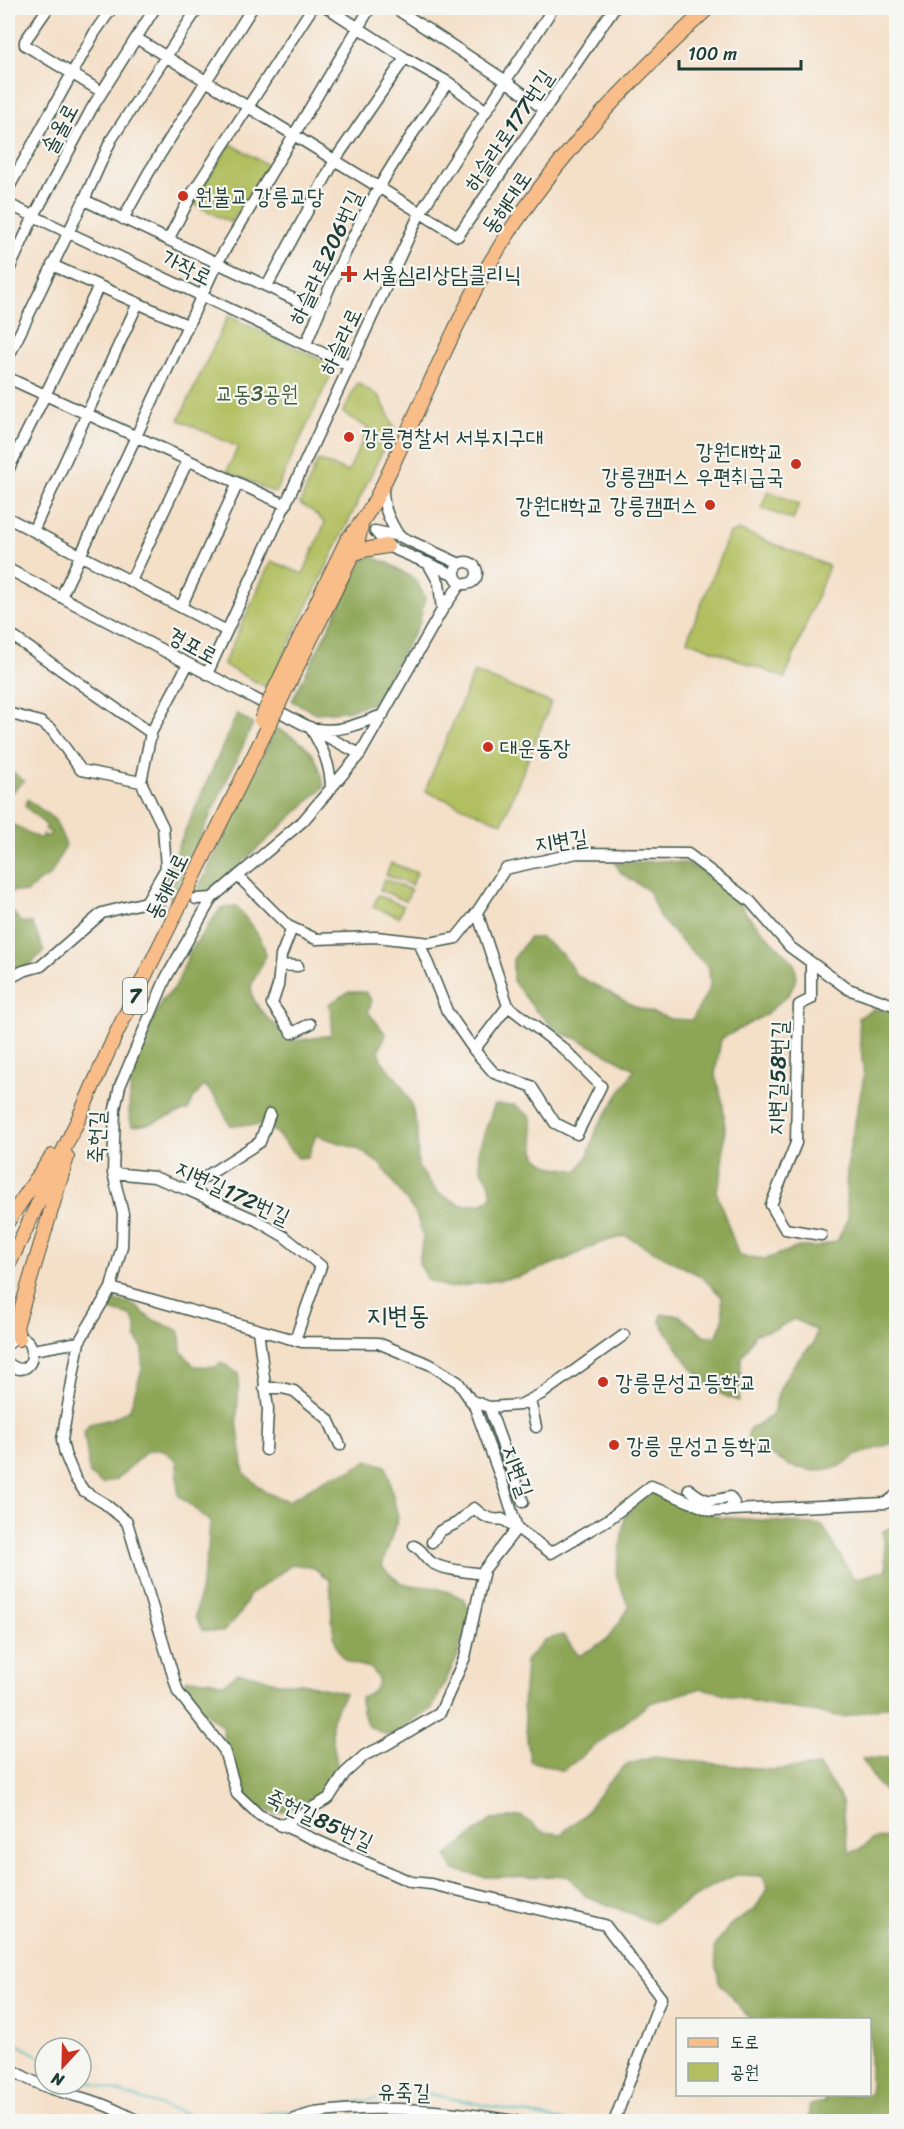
<svg xmlns="http://www.w3.org/2000/svg" width="904" height="2129" font-family="Sriracha,'Poor Story',sans-serif">
  <style>
    .green { fill: #b2bf61; stroke: #687e4a; stroke-width: 1.5 }
    .forest { fill: #8da657; stroke: #567246; stroke-width: 1.5 }
    .lines { fill: none; stroke-linecap: round; stroke-linejoin: round }
    .stream { stroke: #48b8be; stroke-width: 2 }
    .minor-tunnel { stroke: #c9bfaa; stroke-width: 10; stroke-dasharray: 10 5; stroke-linecap: butt }
    .minor-casing { stroke: #3f554a; stroke-width: 13 }
    .major-casing { stroke: #3f554a; stroke-width: 16 }
    .minor { stroke: #fff; stroke-width: 10 }
    .major { stroke: #f8bd89; stroke-width: 14 }
    .major-bridge-casing { stroke: #3f554a; stroke-width: 16; stroke-linecap: butt }
    .major-bridge { stroke: #f8bd89; stroke-width: 14 }
    .poi-dot { fill: #c8321e; stroke: #f6f6f2; stroke-width: 2 }
    .labels { text-anchor: middle; stroke-width: 4.5; stroke-linejoin: round; paint-order: stroke }
    .shield { fill: #f6f6f2; stroke: #60746d; stroke-width: 1.5 }
    .shield-label { font-size: 21px; font-weight: bold; fill: #1f3d34 }
    .street-label { font-size: 22px; fill: #1f3d34; stroke: #f6f6f2 }
    .poi-label { font-size: 22px; fill: #1f3d34; stroke: #f6f6f2; text-anchor: start }
    .park-label { font-size: 22px; fill: #445e3f; stroke: #f6f6f2 }
    .quarter-label { font-size: 26px; fill: #1f3d34; stroke: #f6f6f2 }
  </style>
  <rect width="100%" height="100%" fill="#f6f6f2"/>
  <filter id="ink" filterUnits="userSpaceOnUse"><feTurbulence type="fractalNoise" baseFrequency=".0167" numOctaves="2"/><feDisplacementMap in="SourceGraphic" scale="12" xChannelSelector="R" yChannelSelector="G"/><feConvolveMatrix kernelMatrix="1 2 1 2 8 2 1 2 1" color-interpolation-filters="sRGB"/></filter>
  <filter id="wash" filterUnits="userSpaceOnUse"><feTurbulence type="fractalNoise" baseFrequency=".008" numOctaves="4" result="noise"/><feDisplacementMap in="SourceGraphic" scale="24" xChannelSelector="R" yChannelSelector="G"/><feGaussianBlur stdDeviation="1.35" result="paint"/><feColorMatrix in="noise" values="0 0 0 0 0 0 0 0 0 0 0 0 0 0 0 0 0 1.4 0 .05"/><feComposite in="paint" operator="in"/></filter>
  <g filter="url(#wash)">
    <rect width="100%" height="100%" fill="#f4dfc7"/>
    <path class="green" d="M231 144 268 165 231 223 192 203Z
      M228 316 335 366 275 493 227 471 238 447 179 420Z
      M357 383 380 397 394 427 268 688 223 665 271 561 303 574 325 523 311 510 300 504 318 460 348 472 368 428 343 413Z
      M768 491 799 504 793 520 761 508Z
      M739 530 829 566 785 678 687 640 729 534Z
      M474 672 551 703 502 823 425 791Z
      M391 863 417 873 412 885 386 875Z
      M384 879 411 890 406 901 380 890Z
      M378 895 403 906 399 917 373 907Z"/>
    <path class="forest" d="M370 556 388 563 416 580 425 598 419 624 373 703 346 711 316 713 292 701 362 561Z
      M237 714 253 724 176 889 162 883Z
      M276 728C308 744 318 752 324 787L209 893 195 895Z
      M8 769 24 781 8 795Z
      M27 799 55 820 66 845 50 876 39 881 27 893 14 891 8 895V822L40 839 43 834 48 837 51 833 45 829 47 826 25 806Z
      M666 861 685 863 701 870 736 897 747 915 794 963 797 976 790 993 765 1015 721 1039 715 1074 723 1104 725 1130 721 1178 716 1191 739 1256 766 1259 799 1247H817L837 1241 848 1218 846 1186 848 1158 864 1077 858 1018 874 1009 896 1012V1442L855 1456 839 1467 815 1471 790 1466 774 1457 758 1453 747 1441 749 1430 773 1415C777 1386 793 1362 814 1343L816 1330 794 1319 775 1329 755 1334 741 1360 739 1401C701 1392 681 1352 660 1322L662 1314 679 1315 703 1335 716 1337 723 1320 722 1297 702 1277 626 1236 602 1242 566 1259 518 1277 449 1288 428 1280 419 1263 423 1236 416 1214 381 1165 358 1149 316 1135 308 1157 298 1158 276 1133 266 1125H230L217 1100 205 1085 194 1097 188 1110C170 1115 151 1126 132 1126L129 1114 131 1071 161 1002 176 986 190 951 221 908 237 907C246 920 265 939 265 954 265 964 255 975 252 984 246 1005 281 1030 295 1041L331 1035 332 1020 329 1004 348 992H365L372 1001 368 1012 386 1034 379 1050 381 1060 401 1084 411 1103 417 1128 418 1167 438 1193 461 1205 483 1204 492 1196 489 1181 481 1170 478 1151 494 1105H515L531 1117 536 1157 550 1166 578 1171 588 1155 597 1128 635 1069 578 1039 559 1032 535 1010 513 981V959L529 938H541L564 956 576 975 636 1007 671 1019 692 1020 710 987 709 968 680 940 660 918 648 890 622 874 615 863Z
      M8 905 20 922 32 923 44 951 28 966 8 977Z
      M113 1300 133 1304 151 1319 180 1331 181 1351 194 1366 216 1367 221 1362 239 1374 237 1420 244 1473 265 1492 288 1501 331 1476 351 1471 368 1460 386 1466 398 1517 382 1566C405 1591 407 1583 436 1588 445 1590 455 1595 463 1598L471 1612 457 1657 432 1709 412 1721 396 1736 385 1734 368 1726 362 1711 361 1697 374 1691 379 1681 371 1668C361 1666 347 1664 341 1655 330 1639 332 1601 330 1581L314 1568 293 1564 249 1596 240 1614 223 1632 203 1630 195 1617 208 1550 210 1522 178 1495 177 1461 162 1449 147 1451 117 1479 102 1484 90 1475 84 1432 89 1424 112 1419 130 1409 142 1369 143 1349 136 1338V1325L131 1316 107 1309Z
      M651 1486 719 1517 822 1525 854 1579 886 1570 883 1531 896 1525V1704L843 1717 761 1703 702 1688 650 1703 563 1771 530 1761 523 1707 526 1661 544 1640 563 1635 579 1656 608 1639 629 1608 616 1575 625 1516Z
      M238 1673 257 1676 278 1683H302L345 1693 332 1719V1734L337 1766 333 1782 321 1796 305 1801 290 1809 275 1814 256 1806 238 1790 232 1757 224 1744 223 1727 194 1703 181 1687 187 1679 208 1680 224 1684Z
      M654 1757 771 1770 819 1766 842 1800 844 1826 849 1852 861 1849 871 1840 892 1836 896 1814V2121H809V2105L825 2102 823 2095 870 2094V2020L750 2019 719 1982 714 1948 729 1926 755 1909 768 1888 762 1876 736 1875 714 1885 654 1923 586 1896 568 1876 484 1877 454 1870 446 1856 491 1820 521 1816 543 1832 561 1834 584 1815 606 1785 626 1765Z
      M896 1757V1800L877 1784 862 1759Z
      M62 2114 86 2121H28L31 2120Z"/>
    <g class="lines">
      <path class="stream" d="M8 2038 45 2060
        M81 2079 207 2121 425 2093 568 2122"/>
    </g>
  </g>
  <g filter="url(#ink)">
    <g class="lines">
      <path class="minor-tunnel" d="M156 903 186 900"/>
      <g class="minor-casing">
        <path id="minor" d="M48 8 25 41V45L102 92
          M328 8 405 58 448 82 486 111
          M395 8 506 81 545 110
          M136 38 458 236 614 8
          M8 189 95 32 112 8
          M84 200 319 311
          M8 204 350 366
          M123 219 149 172 252 8
          M168 240 193 192 312 8
          M52 265 187 325
          M8 272 34 216 92 108 155 8
          M267 286 335 160 405 58
          M306 344C328 289 356 225 387 174 406 143 427 112 448 82
          M8 358 84 200 111 140 198 8
          M8 378 286 505
          M8 470 99 286
          M383 486C382 506 389 520 399 536
          M8 518 227 631
          M33 531 138 303
          M455 573a11 11 0 1 1 22 0a11 11 0 1 1-22 0Z
          M428 563 439 583 442 610
          M8 569 360 754
          M455 575 387 546 375 531 399 536 460 564
          M131 581 188 460
          M61 597 217 263 370 8
          M181 607 238 483
          M8 633 151 733
          M207 674 420 213 553 8
          M8 713 40 722 52 730 81 770 141 782
          M310 727C322 747 331 765 331 789
          M317 729C340 733 363 722 383 715
          M238 876 288 926 316 939 376 937 430 943 456 938 477 912 505 869 577 853 688 854 751 902 790 947 848 989 896 1006
          M196 899 212 898
          M146 902 166 868 163 827 141 782 151 733 188 664
          M292 928 281 956 278 986 272 1004 292 1033 310 1024
          M419 942 447 1011 474 1050 494 1073 531 1086 555 1123 577 1134 601 1086 564 1049 508 1006 477 912
          M811 962V999L799 1005 796 1143 771 1205 785 1229 821 1235
          M280 965 298 966
          M8 979 23 971 41 966 102 913 146 902 156 903
          M474 1050 508 1006
          M113 1173 154 1177 188 1190 256 1220 285 1237 321 1266 295 1340
          M186 1189 260 1142 270 1114
          M111 1288 302 1342 378 1343 431 1365 458 1382 474 1405 505 1490 517 1528 551 1553 609 1519 651 1486 712 1511 886 1503 896 1495
          M258 1330 268 1409 266 1450
          M79 1342 62 1440 65 1454 75 1478 84 1491 104 1503 127 1522 178 1692 224 1750 237 1794 259 1815 411 1882 431 1884 605 1925 661 1998 614 2122
          M8 1344C40 1318 40 1389 8 1363
          M33 1350 79 1342 111 1288 122 1246 123 1214 113 1173 115 1109 120 1086 166 978 212 898 303 821 360 754 442 610 461 583
          M264 1388H282L294 1391 328 1419 340 1445
          M470 1400 489 1407 520 1405 543 1393 624 1335
          M530 1400 536 1427
          M489 1407 523 1502
          M689 1489C706 1503 710 1502 730 1497L734 1503 727 1511
          M414 1546C423 1550 424 1557 431 1562 441 1570 470 1572 483 1574
          M281 1826 329 1798 345 1773 365 1755 386 1745 440 1713 465 1657 484 1570 517 1528 502 1519C491 1521 482 1516 474 1508L457 1523 440 1531 432 1542
          M8 2066C33 2086 63 2092 93 2101 110 2106 125 2115 141 2122
          M288 2122C296 2119 305 2115 314 2113 378 2104 456 2110 520 2122"/>
      </g>
      <g class="major-casing">
        <path id="major" d="M353 554 363 550 387 546
          M275 689 347 540C373 512 387 476 403 442 427 390 450 337 477 286 535 178 619 90 708 8
          M284 693 357 546 361 526
          M8 1221 52 1156
          M8 1266 77 1122 115 1036 267 729
          M19 1339 16 1327 67 1157"/>
      </g>
      <use href="#minor" class="minor"/>
      <use href="#major" class="major"/>
      <g class="major-bridge-casing">
        <path id="major-bridge" d="M261 720 275 689
          M267 729 284 693"/>
      </g>
      <use href="#major-bridge" class="major-bridge"/>
    </g>
  </g>
  <g class="poi-dot">
    <circle cx="183" cy="196" r="6"/>
    <path d="M346 265h6v6h6v6h-6v6h-6v-6h-6v-6h6z"/>
    <circle cx="349" cy="437" r="6"/>
    <circle cx="796" cy="464" r="6"/>
    <circle cx="710" cy="505" r="6"/>
    <circle cx="488" cy="747" r="6"/>
    <circle cx="603" cy="1382" r="6"/>
    <circle cx="614" cy="1445" r="6"/>
  </g>
  <g class="labels">
    <rect class="shield" x="123" y="978" width="24" height="36" rx="4.5"/>
    <g class="shield-label">
      <text x="135" y="1003">7</text>
    </g>
    <g class="street-label">
      <text transform="translate(59 128) rotate(-62)" y="8">솔올로</text>
      <text transform="translate(508 130) rotate(-56)" y="8">하슬라로177번길</text>
      <text transform="translate(506 202) rotate(-56)" y="8">동해대로</text>
      <text transform="translate(325 257) rotate(-65)" y="8">하슬라로206번길</text>
      <text transform="translate(187 267) rotate(26)" y="8">가작로</text>
      <text transform="translate(340 341) rotate(-65)" y="8">하슬라로</text>
      <text transform="translate(193 645) rotate(28)" y="8">경포로</text>
      <text transform="translate(561 840) rotate(-8)" y="8">지변길</text>
      <text transform="translate(166 886) rotate(-64)" y="8">동해대로</text>
      <text transform="translate(777 1078) rotate(-88)" y="8">지변길58번길</text>
      <text transform="translate(96 1137) rotate(-88)" y="8">죽헌길</text>
      <text transform="translate(233 1192) rotate(25)" y="8">지변길172번길</text>
      <text transform="translate(518 1471) rotate(70)" y="8">지변길</text>
      <text transform="translate(320 1819) rotate(25)" y="8">죽헌길85번길</text>
      <text transform="translate(404 2091) rotate(1)" y="8">유죽길</text>
    </g>
    <g class="poi-label">
      <text x="195" y="204">원불교 강릉교당</text>
      <text x="362" y="282">서울심리상담클리닉</text>
      <text x="361" y="445">강릉경찰서 서부지구대</text>
      <text x="784" y="459" text-anchor="end">강원대학교<tspan x="784" dy="25">강릉캠퍼스 우편취급국</tspan></text>
      <text x="698" y="513" text-anchor="end">강원대학교 강릉캠퍼스</text>
      <text x="500" y="755">대운동장</text>
      <text x="615" y="1390">강릉문성고등학교</text>
      <text x="626" y="1453">강릉 문성고등학교</text>
    </g>
    <g class="park-label">
      <text x="257" y="401">교동3공원</text>
    </g>
    <g class="quarter-label">
      <text x="398" y="1324">지변동</text>
    </g>
  </g>
  <rect width="904" height="2129" fill="none" stroke="#f6f6f2" stroke-width="30"/>
  <rect x="676" y="2018" width="195" height="78" fill="#f6f6f2" stroke="#a0aca6" stroke-width="1.5"/>
  <rect x="688" y="2038" width="30" height="9" fill="#f8bd89" stroke="#a0aca6" stroke-width="1.5"/>
  <text x="730" y="2048" font-size="18" fill="#1f3d34">도로</text>
  <rect x="688" y="2063" width="30" height="18" fill="#b2bf61" stroke="#a0aca6" stroke-width="1.5"/>
  <text x="730" y="2078" font-size="18" fill="#1f3d34">공원</text>
  <g transform="translate(63 2066) rotate(202)"><circle r="28" fill="#f6f6f2" stroke="#a0aca6" stroke-width="1.5"/>
  <path d="M0-4.5L10 22L0 15L-10 22Z" fill="#c8321e"/>
  <text y="-9" font-size="16" font-weight="bold" text-anchor="middle" fill="#1f3d34">N</text>
  </g>
  <path d="M679 60v9h122v-9" fill="none" stroke="#1f3d34" stroke-width="3"/>
  <text x="688" y="60" font-size="18" fill="#1f3d34" stroke="#f6f6f2" stroke-width="4.5" paint-order="stroke">100 m</text>
</svg>
